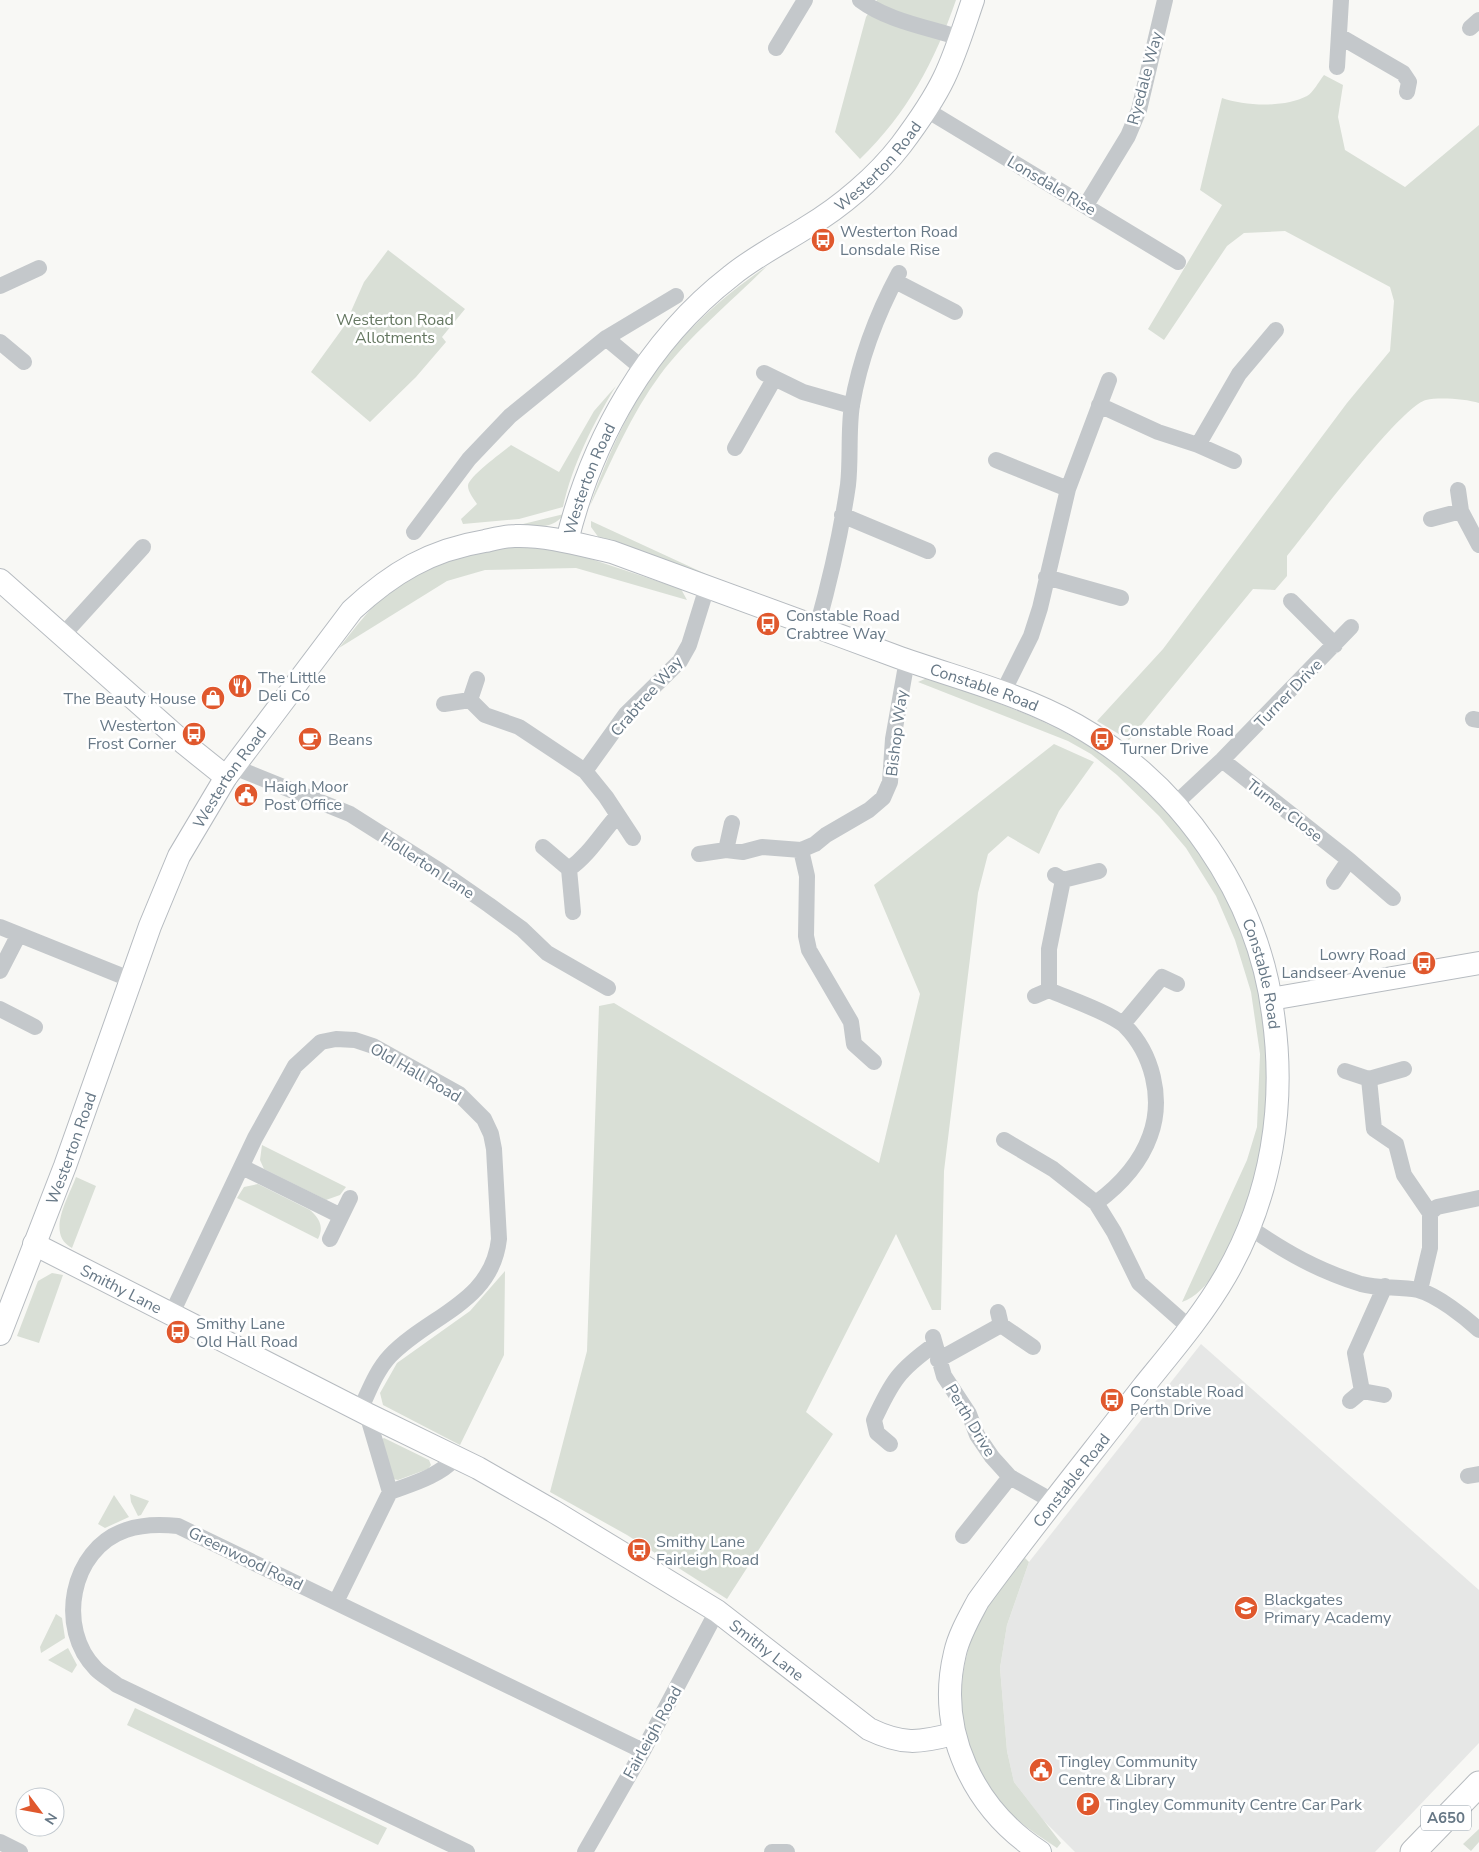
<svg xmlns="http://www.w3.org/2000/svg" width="1479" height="1852" font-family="'Nunito Sans',sans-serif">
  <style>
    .built { fill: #e6e7e6 }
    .green { fill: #d9dfd6 }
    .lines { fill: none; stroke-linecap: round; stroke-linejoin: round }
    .secondary-casing { stroke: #b6bbc0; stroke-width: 24 }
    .primary-casing { stroke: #b7bbbf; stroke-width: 27 }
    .street { stroke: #c4c8cb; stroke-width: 16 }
    .secondary { stroke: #fff; stroke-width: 22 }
    .primary { stroke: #fff; stroke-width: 25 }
    .labels { text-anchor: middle; stroke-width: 5; stroke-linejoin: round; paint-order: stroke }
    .shield { fill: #fff; stroke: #95a0aa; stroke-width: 1 }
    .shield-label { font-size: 15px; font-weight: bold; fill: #677886 }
    .street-label { font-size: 16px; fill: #677886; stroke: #fff }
    .poi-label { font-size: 16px; fill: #677886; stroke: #fff; text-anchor: start }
    .park-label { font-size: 16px; fill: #667862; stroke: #fff }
  </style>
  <rect width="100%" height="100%" fill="#f8f8f5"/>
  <path class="built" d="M1201 1344 1479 1590V1743L1375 1852H1075L1043 1820 1014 1782 1007 1751 1000 1668 1007 1625 1029 1562Z"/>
  <path class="green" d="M877 0H956C935 61 907 114 860 159L835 132 866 17Z
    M1324 75 1343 85 1338 117 1345 150 1405 187 1479 125V403C1466 399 1439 397 1426 400 1401 406 1308 530 1287 556V576L1275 590 1253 589 1129 740 1097 721 1163 649 1347 403 1390 351 1394 301 1390 287 1285 231 1244 233 1227 246 1164 340 1148 329 1222 205 1200 190 1222 98C1245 106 1284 108 1307 96 1313 93 1319 81 1324 75Z
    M388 250 465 309 442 337 446 342 416 377 370 422 311 372 345 325 364 282Z
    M767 266C732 301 690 335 660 375 631 414 611 462 590 506 629 396 670 333 767 266Z
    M616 386C594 422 572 465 563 507L519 519 463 524 461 519 477 504C474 499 468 492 468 486 468 477 503 452 511 445L559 472 594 411Z
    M564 514C553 530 537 526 519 525Z
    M591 521 721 581 599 538 591 527Z
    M499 547H537L570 552 681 589 687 600 576 568 485 570 447 581 339 648C356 627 372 604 394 588 426 566 462 555 499 547Z
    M927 678C996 701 1062 724 1121 767 1131 774 1139 784 1148 792 1255 892 1297 1059 1248 1197 1237 1229 1216 1291 1182 1302L1247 1160 1257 1127 1260 1054 1251 992 1235 940 1216 896 1186 848 1159 816 1117 775 1091 754 1068 741 918 682Z
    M1054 744 1094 762 1059 811 1039 854 1008 836 988 854 978 893 944 1171 941 1310H932L896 1234 806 1412 833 1434 727 1599 627 1535 550 1492 587 1351 599 1006 614 1003 879 1163 920 994 874 885Z
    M262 1145 346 1187 340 1195 326 1200 264 1169 260 1160Z
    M76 1177 96 1186 72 1248C45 1234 69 1197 76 1177Z
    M258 1184 310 1210C320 1219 324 1227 318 1239L237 1198 244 1187Z
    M505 1271 504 1355 460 1445 383 1405 380 1393 397 1363 470 1311Z
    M52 1273 63 1275 39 1343 17 1336 38 1281Z
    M384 1438 429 1460 431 1465 428 1469 398 1480 393 1479 382 1439Z
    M130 1494 149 1501 141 1515 138 1516 131 1502Z
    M114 1495 129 1517 105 1528 98 1524Z
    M1025 1558 1029 1562 1007 1625 1000 1668 1007 1751 1014 1782 1061 1843 1057 1848C1036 1834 1014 1820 998 1801 951 1744 951 1663 989 1602 998 1586 1013 1572 1025 1558Z
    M56 1614 62 1618 65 1638 41 1653 40 1647Z
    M68 1648 77 1665 72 1673 48 1660Z
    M135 1708 387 1828 378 1845 127 1725Z
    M1479 1829V1842L1471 1851 1463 1844Z"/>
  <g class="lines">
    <g class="secondary-casing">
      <g id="secondary">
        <path id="s1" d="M567 541C592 439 647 341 731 276 754 257 782 243 807 227 841 207 877 176 901 145 916 125 933 101 944 78 956 53 964 26 973 0"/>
        <path d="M0 580 185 744 226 777"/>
        <path d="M1271 999 1479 963"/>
        <path id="s2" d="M34 1244 367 1414 478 1468 553 1511 717 1611 869 1729C902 1745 919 1743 953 1734"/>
        <path id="s3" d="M0 1334 65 1166 150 926 179 856 226 777 352 610C392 573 430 550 485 541 494 539 505 536 515 536 547 535 581 545 612 552 707 587 801 621 895 656 956 678 1019 693 1076 725 1181 784 1258 895 1273 1014 1286 1104 1272 1195 1226 1275 1203 1315 1172 1351 1143 1387 1088 1458 1031 1528 978 1601 969 1618 959 1635 955 1653 936 1732 974 1809 1040 1852"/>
      </g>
    </g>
    <g class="primary-casing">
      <path id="primary" d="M1413 1852 1479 1784"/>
    </g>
    <path class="street" d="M860 0C888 21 927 27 960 38
      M1470 28 1479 20
      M1341 37 1403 73 1409 82 1407 92
      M776 48 805 0
      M1337 67 1341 0
      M925 109 1178 262
      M1086 205 1128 136 1139 110 1165 0
      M895 281 955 312
      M0 286 39 268
      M606 338 642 368
      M0 342 24 362
      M764 373 803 392 852 406
      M1099 405 1158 432 1198 445 1234 461
      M1198 445 1239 374 1276 330
      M735 448 774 379
      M996 460 1068 489
      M1458 490 1461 511 1479 545
      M842 515 928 551
      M1431 519 1461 511
      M414 532 469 459 510 416 606 338 676 296
      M1046 577 1121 598
      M1291 601 1335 645
      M817 627C830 580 841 533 848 485 851 459 848 431 852 405 860 359 877 314 899 273
      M62 636 143 547
      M1003 692 1031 636 1040 608 1068 489 1109 380
      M470 700 485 715 519 727 585 771 606 797 633 838
      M444 704 470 700 477 679
      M1473 719 1479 720
      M1222 760 1349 860 1393 898
      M234 767 350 814 440 871 489 905 522 929 547 953 608 988
      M585 771 626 714 680 661 689 645 707 587
      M1175 804 1222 760 1351 627
      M543 847 569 869 573 912
      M726 850 732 823
      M801 850 807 876 806 936 809 950 851 1022 854 1044 874 1062
      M699 854 726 850 743 852 762 847 801 850 815 844 826 835 869 810 883 798 890 782 893 739 907 660
      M569 869C589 855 601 834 617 816
      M1055 875 1063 880 1099 871
      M1334 882 1349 860
      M0 927 132 980
      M0 971 18 936
      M1049 990V949L1063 880
      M1035 996 1049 990C1067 998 1111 1013 1125 1026 1152 1053 1164 1098 1150 1136 1140 1164 1119 1186 1096 1203
      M0 1009 35 1027
      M1123 1024 1162 977 1177 984
      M1345 1071 1369 1079 1404 1069
      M1369 1079 1374 1129 1396 1144 1404 1175 1430 1213
      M1004 1140 1053 1169 1096 1203 1114 1232 1139 1283 1190 1328
      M242 1167 341 1216
      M1249 1227C1287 1253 1317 1270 1361 1284 1379 1289 1400 1286 1418 1290 1437 1295 1465 1317 1479 1330
      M330 1239 350 1198
      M1420 1290 1430 1248V1213L1437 1207 1479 1198
      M998 1312 1001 1325 1033 1347
      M172 1313 255 1138 295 1066 321 1042 336 1039 355 1040 373 1046 459 1094 484 1119 491 1134 494 1149 499 1239C492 1303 429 1315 390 1356 376 1371 369 1391 360 1410
      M933 1337 944 1376 969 1414 977 1435 992 1457 1010 1477 1054 1502
      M938 1360 1001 1325
      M1362 1391 1355 1353 1385 1286
      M1350 1401 1362 1391 1384 1395
      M367 1414 390 1492C414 1483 437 1477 456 1458
      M890 1444 877 1433 874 1420C892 1381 899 1370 934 1345
      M1468 1476 1479 1474
      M963 1536 1010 1477
      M336 1602 390 1492
      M0 1842 20 1852
      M467 1852 117 1685C111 1680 102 1675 96 1669 56 1629 70 1549 126 1530 143 1524 160 1524 178 1526L643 1751
      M585 1852 643 1751 717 1611
      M772 1852H787"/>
    <use href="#secondary" class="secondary"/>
    <use href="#primary" class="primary"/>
  </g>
  <defs>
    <g id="bus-disc" transform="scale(1.25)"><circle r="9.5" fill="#e0582d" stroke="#fff"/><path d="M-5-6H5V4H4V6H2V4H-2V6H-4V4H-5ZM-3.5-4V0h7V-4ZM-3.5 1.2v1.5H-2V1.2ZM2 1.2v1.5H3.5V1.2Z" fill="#fff"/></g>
    <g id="restaurant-disc" transform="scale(1.25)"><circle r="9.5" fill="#e0582d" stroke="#fff"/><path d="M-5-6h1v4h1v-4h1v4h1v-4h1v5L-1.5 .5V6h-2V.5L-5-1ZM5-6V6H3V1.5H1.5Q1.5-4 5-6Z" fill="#fff"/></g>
    <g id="shop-disc" transform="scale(1.25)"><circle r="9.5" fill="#e0582d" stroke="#fff"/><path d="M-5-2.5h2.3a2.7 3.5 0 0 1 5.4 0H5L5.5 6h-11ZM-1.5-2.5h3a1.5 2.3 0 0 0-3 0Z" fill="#fff"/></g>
    <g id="cafe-disc" transform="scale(1.25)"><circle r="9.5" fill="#e0582d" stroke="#fff"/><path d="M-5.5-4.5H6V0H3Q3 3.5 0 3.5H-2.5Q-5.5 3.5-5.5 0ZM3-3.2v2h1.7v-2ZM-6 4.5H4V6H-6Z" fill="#fff"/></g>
    <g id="civic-disc" transform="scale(1.25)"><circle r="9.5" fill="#e0582d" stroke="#fff"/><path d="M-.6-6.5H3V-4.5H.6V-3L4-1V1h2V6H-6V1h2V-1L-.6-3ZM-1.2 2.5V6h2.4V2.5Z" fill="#fff"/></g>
    <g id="school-disc" transform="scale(1.25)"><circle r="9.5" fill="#e0582d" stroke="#fff"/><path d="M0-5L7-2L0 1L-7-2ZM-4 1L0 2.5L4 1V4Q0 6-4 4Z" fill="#fff"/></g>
    <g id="parking-disc" transform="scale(1.25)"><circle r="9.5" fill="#e0582d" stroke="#fff"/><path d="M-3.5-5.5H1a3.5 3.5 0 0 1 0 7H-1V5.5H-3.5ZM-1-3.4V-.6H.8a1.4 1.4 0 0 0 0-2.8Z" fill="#fff"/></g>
  </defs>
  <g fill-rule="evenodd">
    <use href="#bus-disc" x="823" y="240"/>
    <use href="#bus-disc" x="768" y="624"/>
    <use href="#restaurant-disc" x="240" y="686"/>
    <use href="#shop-disc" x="213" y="698"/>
    <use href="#bus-disc" x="194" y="734"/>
    <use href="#cafe-disc" x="310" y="739"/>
    <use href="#bus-disc" x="1102" y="739"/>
    <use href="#civic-disc" x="246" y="795"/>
    <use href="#bus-disc" x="1424" y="963"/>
    <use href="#bus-disc" x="178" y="1332"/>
    <use href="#bus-disc" x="1112" y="1400"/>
    <use href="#bus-disc" x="639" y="1550"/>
    <use href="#school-disc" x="1246" y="1608"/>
    <use href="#civic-disc" x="1041" y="1770"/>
    <use href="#parking-disc" x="1088" y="1804"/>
  </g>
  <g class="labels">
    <rect class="shield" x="1421" y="1805.5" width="50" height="25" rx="4"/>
    <g class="shield-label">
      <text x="1446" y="1823">A650</text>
    </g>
    <g class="street-label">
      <text transform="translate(1144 78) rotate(-75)" y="6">Ryedale Way</text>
      <text dy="6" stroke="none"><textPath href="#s1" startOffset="502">Westerton Road</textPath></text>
      <text transform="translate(1052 185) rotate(31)" y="6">Lonsdale Rise</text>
      <text dy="6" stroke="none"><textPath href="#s1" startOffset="66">Westerton Road</textPath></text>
      <text dy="6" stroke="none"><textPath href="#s3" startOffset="1489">Constable Road</textPath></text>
      <text transform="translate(1288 693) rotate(-46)" y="6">Turner Drive</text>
      <text transform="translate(646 696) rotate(-49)" y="6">Crabtree Way</text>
      <text transform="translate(896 733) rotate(-83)" y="6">Bishop Way</text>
      <text dy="6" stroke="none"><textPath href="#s3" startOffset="604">Westerton Road</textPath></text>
      <text transform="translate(1285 810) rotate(38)" y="6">Turner Close</text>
      <text transform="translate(428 865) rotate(33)" y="6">Hollerton Lane</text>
      <text dy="6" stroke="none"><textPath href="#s3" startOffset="1909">Constable Road</textPath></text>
      <text transform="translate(416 1072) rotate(30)" y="6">Old Hall Road</text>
      <text dy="6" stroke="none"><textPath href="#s3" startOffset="199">Westerton Road</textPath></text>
      <text dy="6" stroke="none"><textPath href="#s2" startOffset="98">Smithy Lane</textPath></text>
      <text transform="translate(971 1420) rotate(59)" y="6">Perth Drive</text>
      <text transform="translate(1071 1480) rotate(-52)" y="6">Constable Road</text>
      <text transform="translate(246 1558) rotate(26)" y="6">Greenwood Road</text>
      <text dy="6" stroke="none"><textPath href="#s2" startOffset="839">Smithy Lane</textPath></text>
      <text transform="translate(652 1732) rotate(-61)" y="6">Fairleigh Road</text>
    </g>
    <g class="poi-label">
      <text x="840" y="237">Westerton Road<tspan x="840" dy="18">Lonsdale Rise</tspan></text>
      <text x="786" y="621">Constable Road<tspan x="786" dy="18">Crabtree Way</tspan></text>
      <text x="258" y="683">The Little<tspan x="258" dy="18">Deli Co</tspan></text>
      <text x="196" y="704" text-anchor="end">The Beauty House</text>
      <text x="176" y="731" text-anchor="end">Westerton<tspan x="176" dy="18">Frost Corner</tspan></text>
      <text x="1120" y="736">Constable Road<tspan x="1120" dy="18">Turner Drive</tspan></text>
      <text x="328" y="745">Beans</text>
      <text x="264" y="792">Haigh Moor<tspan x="264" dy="18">Post Office</tspan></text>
      <text x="1406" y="960" text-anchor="end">Lowry Road<tspan x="1406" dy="18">Landseer Avenue</tspan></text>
      <text x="196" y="1329">Smithy Lane<tspan x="196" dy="18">Old Hall Road</tspan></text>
      <text x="1130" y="1397">Constable Road<tspan x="1130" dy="18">Perth Drive</tspan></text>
      <text x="656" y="1547">Smithy Lane<tspan x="656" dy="18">Fairleigh Road</tspan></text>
      <text x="1264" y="1605">Blackgates<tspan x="1264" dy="18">Primary Academy</tspan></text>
      <text x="1058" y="1767">Tingley Community<tspan x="1058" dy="18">Centre &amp; Library</tspan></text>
      <text x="1106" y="1810">Tingley Community Centre Car Park</text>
    </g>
    <g class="park-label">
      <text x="395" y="325">Westerton Road<tspan x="395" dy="18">Allotments</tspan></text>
    </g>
  </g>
  <g transform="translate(40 1812) rotate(122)"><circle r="24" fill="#ffffff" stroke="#c2c9cf"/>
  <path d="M0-4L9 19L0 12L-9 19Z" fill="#e0582d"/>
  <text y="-8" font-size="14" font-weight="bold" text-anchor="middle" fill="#677886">N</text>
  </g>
</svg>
